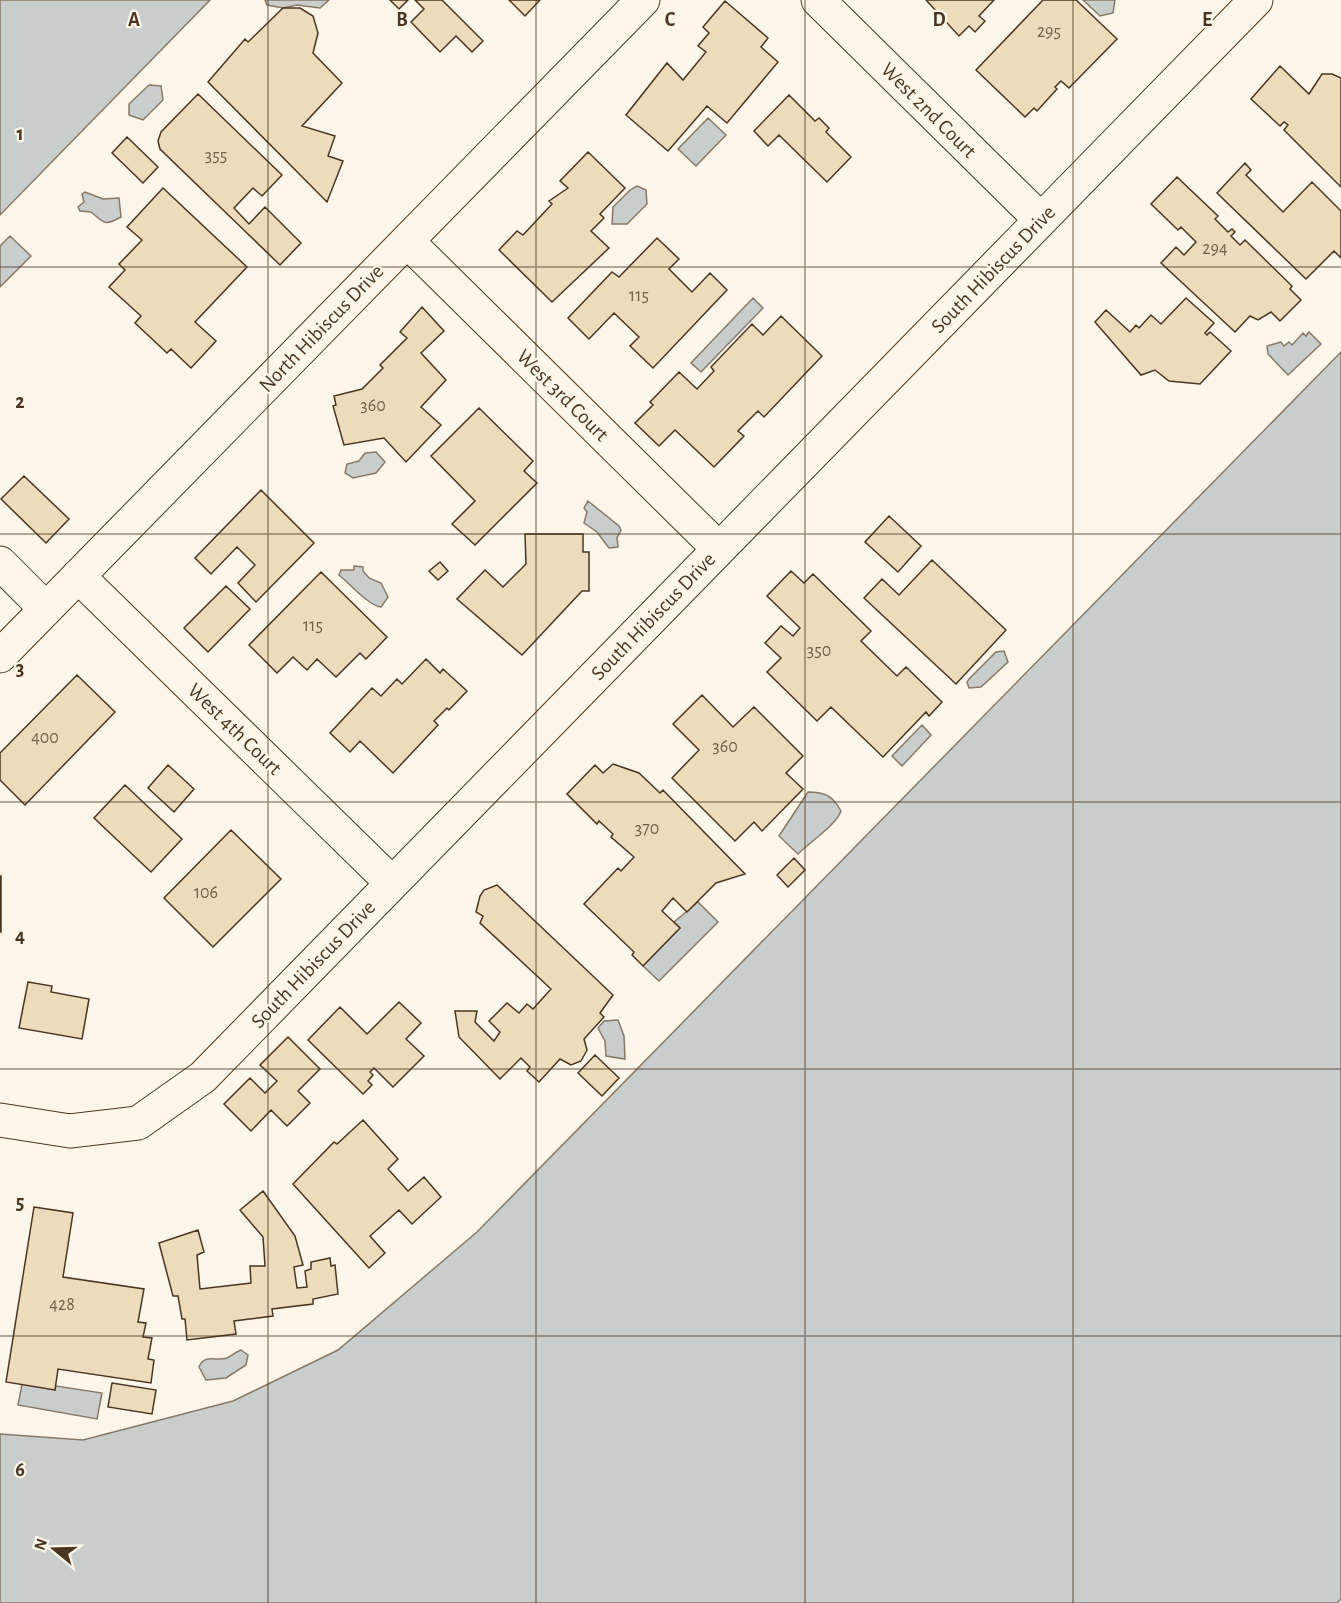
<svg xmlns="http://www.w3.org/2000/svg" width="1341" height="1603" font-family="'Alegreya Sans',sans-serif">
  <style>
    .water { fill: #c9cecd; stroke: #887966; stroke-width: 1.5 }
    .building { fill: #ecdcbc; stroke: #4a3520; stroke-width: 1.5 }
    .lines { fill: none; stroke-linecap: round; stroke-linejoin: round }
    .minor-casing { stroke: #4a3520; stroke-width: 35 }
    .minor { stroke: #fbf6e9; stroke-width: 33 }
    .grid { fill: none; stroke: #4a3520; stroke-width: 1.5; stroke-opacity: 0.55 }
    .labels { text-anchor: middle; stroke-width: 4.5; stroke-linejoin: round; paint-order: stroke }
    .number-label { font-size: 18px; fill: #725f47 }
    .street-label { font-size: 21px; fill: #4a3520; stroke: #fbf6e9 }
    .grid-label { font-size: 20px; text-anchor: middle; font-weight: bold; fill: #4a3520; stroke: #fbf6e9; stroke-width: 4.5; stroke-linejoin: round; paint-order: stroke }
  </style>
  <rect width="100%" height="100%" fill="#fbf6e9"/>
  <path class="water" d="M0 0H210L0 215Z
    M265 0H329L320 8 297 5 283 8 267 5Z
    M1083 0H1115L1113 13 1100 16Z
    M149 85 161 86 163 100 143 120 129 115V104Z
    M708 118 726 135 696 166 678 149Z
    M637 186 646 190 647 204 627 224H612L613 207 630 190Z
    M85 192 103 199 119 198 121 217C103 227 104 222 91 212L80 211 78 207 84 202 82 194Z
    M10 236 31 256 0 287V246Z
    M753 298 763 308 701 372 691 363Z
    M1309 332 1321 344 1288 375 1268 354 1267 346 1281 342 1284 346 1289 342 1292 345 1303 333 1306 336Z
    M1341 352V1599L1337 1603H0V1434L83 1440 233 1401 338 1350 477 1232Z
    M376 452 385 462 376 473 353 478 345 473 347 464 359 461 365 453Z
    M588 501 619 526 621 530 617 538 618 547 609 548 597 532 584 523 587 512 584 508Z
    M354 566 363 567V571L369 578 381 583 388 597 381 607C369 606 349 583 339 575L341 570H354Z
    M1004 651 1008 662 981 687 969 688 967 682 969 679 996 652Z
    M922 725 931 735 902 766 892 756Z
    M808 792C825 792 833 796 841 811 837 824 810 842 798 854L779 836Z
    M698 902 718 922 659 981 643 966 680 928 674 922Z
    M618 1020 624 1036 625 1059 606 1056 605 1041 598 1028 604 1021Z
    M241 1350 248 1355 246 1365 226 1378 206 1380 199 1367C205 1353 216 1362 227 1358 232 1356 235 1352 241 1350Z
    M22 1384 55 1390 56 1386 102 1393 97 1419 18 1405Z"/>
  <path class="building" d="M390 0H408L399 9Z
    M415 0H442L483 41 472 52 456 36 440 52 411 22 424 9Z
    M509 0H540L525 16Z
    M926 0H994L979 16 985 21 975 32 969 26 959 36Z
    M1043 0H1076L1117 39 1069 88 1061 81 1055 87 1057 89 1037 111 1034 108 1025 117 976 70Z
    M725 1 768 38 761 47 778 62 727 123 707 106 668 151 626 115 667 63 683 80 706 52 698 46 709 33 703 27Z
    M283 8H300L313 16 318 33 313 53 342 83 302 126 335 136 328 156 343 161 327 202 208 82 245 39 248 42Z
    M1280 66 1309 94 1322 74H1332L1341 78V187L1284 130 1288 125 1284 122 1280 126 1251 99Z
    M198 94 282 175 262 196 253 188 234 208 249 224 265 207 301 243 280 265 160 149 158 141 161 132Z
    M789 95 815 121 819 118 829 128 826 132 851 157 827 182 779 135 768 146 754 131Z
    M127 137 158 167 143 183 112 153Z
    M588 152 625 188 600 214 604 218 591 231 609 248 552 302 499 250 517 231 523 235 552 204 549 201 568 188 560 181Z
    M1245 163 1251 170 1246 175 1283 212 1312 182 1341 211V258L1334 251 1306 279 1217 193Z
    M1177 177 1218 216 1215 219 1228 232 1232 229 1235 232 1231 236 1240 245 1245 240 1292 286 1290 289 1301 300 1280 321 1271 312 1258 320 1250 316 1235 332 1161 263 1176 247 1184 255 1196 242 1181 227 1178 230 1151 204Z
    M163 188 247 267 195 322 216 341 191 368 171 349 167 353 135 323 141 316 109 287 125 270 119 264 142 240 127 227Z
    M657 238 679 259 669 269 692 292 710 273 727 290 653 368 630 346 639 337 614 313 589 339 568 318 612 272 619 277Z
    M1186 298 1214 323 1205 333 1207 335 1210 332 1231 351 1200 384 1169 381 1155 370 1141 375 1095 322 1106 310 1130 332 1136 325 1139 328 1151 315 1161 324Z
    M422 307 444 331 421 353 446 380 421 407 441 425 406 462 384 438 344 445 333 406 336 405 334 396 362 389 383 368 380 365 407 338 400 332Z
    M781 316 822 356 764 417 758 411 738 431 744 436 714 467 675 430 659 446 635 423 653 405 650 402 679 372 697 389 714 371 711 367 752 324 763 335Z
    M479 408 533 461 524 471 537 483 475 545 452 524 475 501 431 456Z
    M24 476 69 519 46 543 1 499Z
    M261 490 314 543 256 602 238 583 255 565 237 547 211 574 195 558Z
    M889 516 921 546 898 572 865 542Z
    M525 534H583V552H589V591H582L522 655 457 599 485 570 503 587 526 564Z
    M932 560 1006 630 956 684 864 598 882 579 899 595Z
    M440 562 448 571 438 580 429 571Z
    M791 571 804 583 813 574 871 631 861 641 897 676 906 667 942 702 929 716 926 712 883 757 831 707 817 721 767 672 781 658 765 643 781 626 793 636 800 628 767 596Z
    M321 572 387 637 366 659 360 653 336 677 317 659 307 670 293 657 277 673 249 645Z
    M226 586 250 609 208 652 184 628Z
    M426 659 440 673 443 669 467 691 449 710 447 708 434 721 438 725 393 773 360 741 350 752 330 733 372 688 381 696 397 679 402 684Z
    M77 675 115 712 25 805 0 780V753Z
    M702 695 733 727 754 707 803 756 786 773 803 789 762 831 754 822 735 841 672 778 699 750 673 724Z
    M613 764 639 773 660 793 663 790 745 874 716 883 687 912 673 898 662 911 680 928 643 966 632 955 634 952 584 904 618 868 621 871 634 857 611 837 613 834 599 821 597 824 567 794 595 765 603 773Z
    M168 765 194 789 174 812 148 788Z
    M125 785 182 839 151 872 94 818Z
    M231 830 281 879 213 947 164 898Z
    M794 858 805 870 788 887 777 875Z
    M0 876H1V932H0Z
    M497 885 613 995 600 1013 604 1017 584 1039 587 1050 581 1061 571 1065 560 1059 539 1082 527 1071 530 1067 521 1058 500 1079 459 1037 455 1011H477L475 1022 494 1041 500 1032 489 1021 507 1003 519 1013 527 1004 533 1009 551 989 480 923 483 916 476 912 480 896 484 890Z
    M28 982 52 986 51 992 89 999 82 1039 19 1028Z
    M399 1002 421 1023 406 1039 424 1056 393 1087 374 1068 370 1072 373 1075 368 1081 372 1085 363 1094 308 1040 340 1007 367 1034Z
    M288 1037 320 1069 298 1091 310 1103 287 1126 271 1110 251 1131 224 1104 250 1078 265 1093 277 1081 260 1065Z
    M595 1055 619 1078 602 1096 578 1073Z
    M363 1120 398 1159 388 1169 408 1191 424 1177 441 1197 412 1224 399 1210 370 1236 385 1253 369 1268 293 1184 334 1142 337 1144Z
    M263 1191 295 1236 303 1265 294 1267 297 1288 307 1287 305 1271 311 1269V1262L330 1258 331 1266 335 1265 338 1294 313 1299V1304L272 1309 273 1316 234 1321 236 1334 187 1340 185 1319H182L178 1296H173L159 1243 198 1230 204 1252 197 1255 200 1289 251 1283 250 1266H265L263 1237 240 1210Z
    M34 1207 73 1213 63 1277 144 1289 138 1322 146 1323 143 1337 152 1338 148 1359 154 1360 151 1383 58 1369 55 1390 6 1382Z
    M112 1383 156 1390 152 1414 108 1407Z"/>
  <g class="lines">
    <g class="minor-casing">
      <path id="minor" d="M818 0 1041 220
        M407 241 719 549
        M0 563 46 609
        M78 576 392 883
        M0 656 643 0
        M0 1120 70 1131 138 1123 203 1077 1256 0"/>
    </g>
    <use href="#minor" class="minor"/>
  </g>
  <path class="grid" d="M268 0V1603M536 0V1603M805 0V1603M1073 0V1603M0 267H1341M0 534H1341M0 802H1341M0 1069H1341M0 1336H1341"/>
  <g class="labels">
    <g class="number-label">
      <text x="1049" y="37">295</text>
      <text x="216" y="161">355</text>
      <text x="1215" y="254">294</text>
      <text x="639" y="301">115</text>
      <text x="373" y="411">360</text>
      <text x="313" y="631">115</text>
      <text x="819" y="656">350</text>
      <text x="45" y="743">400</text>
      <text x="725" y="752">360</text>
      <text x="647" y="834">370</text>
      <text x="206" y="898">106</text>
      <text x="62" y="1310">428</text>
    </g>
    <g class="street-label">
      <text transform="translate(929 110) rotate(45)" y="7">West 2nd Court</text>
      <text transform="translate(993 269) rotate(-46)" y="7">South Hibiscus Drive</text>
      <text transform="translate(321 328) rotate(-46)" y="7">North Hibiscus Drive</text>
      <text transform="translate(563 395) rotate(45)" y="7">West 3rd Court</text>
      <text transform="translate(653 616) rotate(-46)" y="7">South Hibiscus Drive</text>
      <text transform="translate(235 729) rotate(44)" y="7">West 4th Court</text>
      <text transform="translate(313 964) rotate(-46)" y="7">South Hibiscus Drive</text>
    </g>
  </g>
  <g class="grid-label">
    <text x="134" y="26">A</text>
    <text x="402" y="26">B</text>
    <text x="670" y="26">C</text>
    <text x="939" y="26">D</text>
    <text x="1207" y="26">E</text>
    <text x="20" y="140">1</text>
    <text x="20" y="408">2</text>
    <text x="20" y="675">3</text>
    <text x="20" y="942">4</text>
    <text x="20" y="1209">5</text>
    <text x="20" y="1476">6</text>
  </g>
  <g transform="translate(54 1549) rotate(289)" stroke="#fbf6e9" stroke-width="4.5" paint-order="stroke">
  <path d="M0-4.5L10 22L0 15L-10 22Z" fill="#4a3520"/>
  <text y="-9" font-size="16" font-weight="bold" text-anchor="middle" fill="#4a3520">N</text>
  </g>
</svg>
